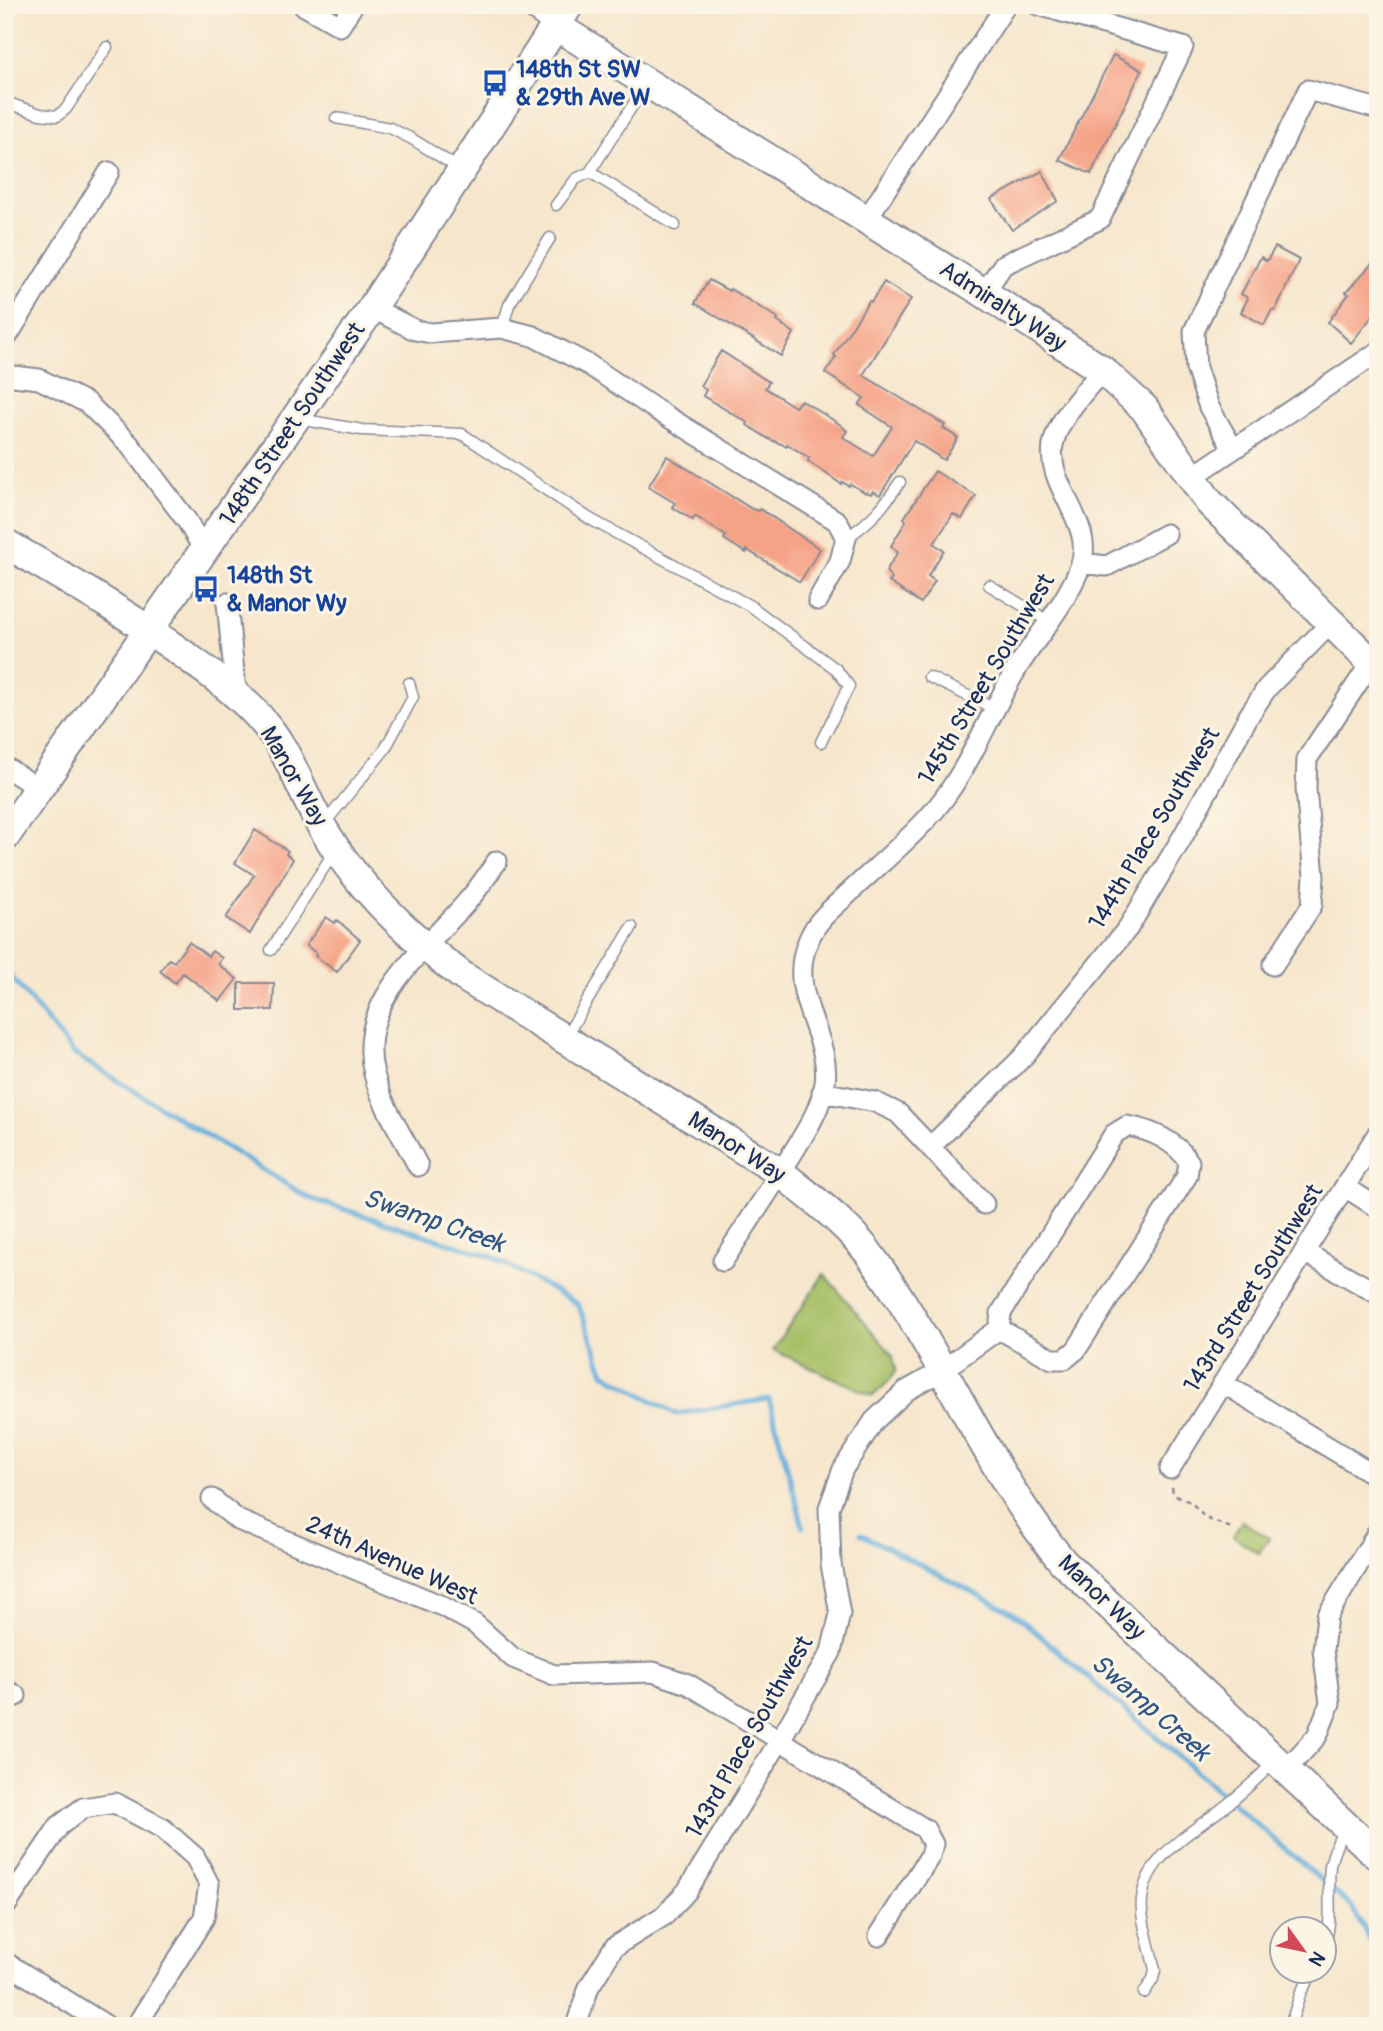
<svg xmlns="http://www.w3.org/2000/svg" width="1383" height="2031" font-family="Pangolin,sans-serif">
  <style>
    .green { fill: #a6c066; stroke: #607862; stroke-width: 2 }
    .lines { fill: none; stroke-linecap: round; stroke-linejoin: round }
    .stream { stroke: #65afdd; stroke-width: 5 }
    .building { fill: #f5a387 }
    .lane-casing { stroke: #888a95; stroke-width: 13 }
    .street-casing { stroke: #888a95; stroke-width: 23 }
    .secondary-casing { stroke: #888a95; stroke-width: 32 }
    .path { stroke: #888a95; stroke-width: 2.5; stroke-dasharray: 5 5; stroke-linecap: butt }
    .lane { stroke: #fff; stroke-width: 10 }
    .street { stroke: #fff; stroke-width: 19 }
    .secondary { stroke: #fff; stroke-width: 28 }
    .labels { text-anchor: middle; stroke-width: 6; stroke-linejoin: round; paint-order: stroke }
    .transit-label { font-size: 24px; font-weight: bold; fill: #164399; stroke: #fcf5e5; text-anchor: start }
    .street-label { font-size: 24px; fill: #1b2f5e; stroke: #fcf5e5 }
    .water-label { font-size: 26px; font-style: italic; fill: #315584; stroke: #fcf5e5 }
  </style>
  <rect width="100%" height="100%" fill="#fcf5e5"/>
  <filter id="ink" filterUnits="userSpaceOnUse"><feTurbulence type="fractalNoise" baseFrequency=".0143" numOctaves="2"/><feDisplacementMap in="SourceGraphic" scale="14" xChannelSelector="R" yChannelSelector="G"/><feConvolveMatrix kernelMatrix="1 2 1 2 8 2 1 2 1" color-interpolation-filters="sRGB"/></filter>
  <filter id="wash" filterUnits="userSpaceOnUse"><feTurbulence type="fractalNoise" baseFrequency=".00686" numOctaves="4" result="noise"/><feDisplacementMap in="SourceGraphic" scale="28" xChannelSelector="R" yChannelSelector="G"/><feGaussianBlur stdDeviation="1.57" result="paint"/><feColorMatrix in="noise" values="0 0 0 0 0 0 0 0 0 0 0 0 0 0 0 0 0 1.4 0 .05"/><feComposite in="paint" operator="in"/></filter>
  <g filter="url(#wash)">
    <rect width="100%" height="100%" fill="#f6e6cc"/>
    <path class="green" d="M824 1274 893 1356 896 1370 889 1381 873 1396 773 1350Z
      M1242 1521 1269 1538 1259 1553 1233 1536Z"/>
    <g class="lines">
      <path class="stream" d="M5 975H10L74 1054 309 1198 493 1257 578 1304 604 1373 676 1414 769 1399 803 1527
        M861 1534 1015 1614 1352 1907 1378 1955"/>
    </g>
    <g id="blocks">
      <path class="building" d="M1113 55 1142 70 1091 174 1059 160Z
        M1042 171 1058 201 1012 230 991 199Z
        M1275 247 1299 260 1275 311 1272 310 1264 325 1241 312 1248 298 1241 294 1261 257 1267 261Z
        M1378 257V309L1351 343 1328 322 1349 294 1346 292Z
        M709 280 729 291 730 289 778 318 777 321 794 333 781 356 695 303Z
        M884 282 911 299 863 375 945 425 943 428 958 438 944 460 914 441 880 495 873 491 871 494 867 492 866 493 850 484 849 486 842 482 841 484 808 461 809 458 787 444 786 446 769 439 747 425 748 423 703 396 706 390 700 386 721 351 769 382 765 388 795 407 801 400 841 425 847 431 843 437 873 456 892 427 859 405 864 398 825 373 836 357 834 355 869 301 871 302Z
        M667 456 752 509 759 511 760 509 820 549 800 582 747 550 746 553 724 539 726 536 695 516 693 520 672 507 675 503 648 487Z
        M935 471 976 496 962 519 953 514 934 544 944 550 928 576 935 581 921 603 889 582 892 579 886 571 898 552 891 546 906 521 904 518Z
        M255 830 288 851 286 854 293 859 250 934 226 918 254 875 235 863Z
        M326 917 335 923 337 920 360 940 337 972 315 956 317 954 306 945Z
        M189 942 208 956 212 951 222 958 218 964 237 979 220 1001 183 973 175 983 160 971 169 959 174 962Z
        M239 983H274L273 1010H239Z"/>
    </g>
  </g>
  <g filter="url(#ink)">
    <use href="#blocks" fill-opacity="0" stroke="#888a95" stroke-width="2"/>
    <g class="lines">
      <g class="lane-casing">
        <path id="lane" d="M5 102 40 114 57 116 66 109 107 47
          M336 118 390 128 412 139 460 169
          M590 172 675 225
          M556 205 576 179 590 172 645 86
          M502 328 509 305 550 238
          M299 419 362 430 462 434 590 519 752 607 836 669 849 686 821 742
          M846 538C872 521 883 507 900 482
          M989 585 1048 621
          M929 677 995 709
          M324 824 385 749 413 697 409 683
          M271 950 334 852
          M565 1038 632 927
          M1324 1945C1334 1920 1327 1892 1330 1866 1332 1854 1339 1840 1343 1829
          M1144 1993 1153 1979 1155 1970C1151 1951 1144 1931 1142 1912 1137 1863 1186 1836 1219 1811 1239 1796 1257 1779 1275 1761
          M1290 2026 1301 1992 1313 1972"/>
      </g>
      <g class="street-casing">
        <path id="street" d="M303 5 340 26 353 5
          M527 5 556 26
          M866 220 1006 5
          M984 293 1003 265 1100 219 1183 47 1038 5
          M372 308 415 330 431 333 502 328 533 336 589 365 655 409 837 521 846 538 840 561 818 600
          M5 340 109 172
          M5 375 39 379 87 403 129 444 187 521 205 552
          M1233 449 1209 407 1196 368 1194 331 1308 90 1378 109
          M1192 477 1378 352
          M1082 563 1107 566 1166 534
          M227 603 236 692
          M5 767 40 789
          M1273 965 1312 905 1314 877 1306 789 1307 759 1371 663 1378 657
          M822 1092 875 1102 898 1113 984 1204
          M930 1147 1023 1057 1128 928 1182 838 1248 717 1267 688 1331 623
          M418 1166C404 1138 381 1104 374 1074 355 1002 423 952 465 904 477 891 487 876 497 861
          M1345 1187 1378 1208
          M1304 1252 1378 1294
          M723 1261C745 1227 768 1193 789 1159 804 1134 820 1112 825 1083 832 1035 784 994 809 939 818 918 834 907 850 892 875 868 903 845 927 819 967 776 986 720 1016 670 1037 636 1066 604 1080 567 1097 524 1046 488 1053 445 1058 418 1085 392 1102 370
          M1223 1383 1378 1477
          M1170 1469 1378 1133
          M212 1499 238 1520 442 1606 475 1624 513 1658 554 1675 653 1672 688 1684 925 1829 933 1844 930 1856 879 1936
          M5 1689 16 1696
          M1286 1770 1317 1736 1330 1703 1323 1650 1327 1616 1378 1532
          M5 1907 59 1826 83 1808 115 1803 162 1828 195 1857 209 1884 204 1918 136 2026
          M5 1962 107 2026
          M576 2026 589 1987 614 1947 665 1915 687 1891 780 1740 831 1652 840 1614 831 1564 829 1508 843 1469 874 1421 906 1391 941 1371 999 1329 1001 1313 1114 1134 1127 1126C1151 1130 1176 1141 1189 1162L1187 1176 1076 1350 1065 1359H1052L999 1329"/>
      </g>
      <g class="secondary-casing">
        <path id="secondary" d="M556 26 984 293 1102 370 1144 408 1209 502 1378 669
          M5 543C66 579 128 614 186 656 215 677 243 697 266 725 291 755 302 794 322 827 357 887 408 936 464 977L781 1173C810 1197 844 1221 867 1251 941 1349 985 1468 1063 1562L1378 1856
          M5 837 372 308 569 5"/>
      </g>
      <path class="path" d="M1172 1487 1173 1494 1192 1503 1205 1518 1234 1529"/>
      <use href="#lane" class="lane"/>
      <use href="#street" class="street"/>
      <use href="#secondary" class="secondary"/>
    </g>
  </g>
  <defs>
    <g id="bus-bare" transform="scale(2.1)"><path d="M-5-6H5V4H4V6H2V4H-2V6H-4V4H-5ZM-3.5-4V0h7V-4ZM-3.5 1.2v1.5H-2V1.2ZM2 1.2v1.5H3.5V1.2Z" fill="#1a4fb4" stroke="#fcf5e5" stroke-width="2.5" paint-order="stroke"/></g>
  </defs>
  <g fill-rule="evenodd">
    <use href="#bus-bare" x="495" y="83"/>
    <use href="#bus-bare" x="206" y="589"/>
  </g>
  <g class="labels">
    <g class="transit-label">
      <text x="516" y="77">148th St SW<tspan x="516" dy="28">&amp; 29th Ave W</tspan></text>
      <text x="227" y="583">148th St<tspan x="227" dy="28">&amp; Manor Wy</tspan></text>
    </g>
    <g class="street-label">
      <text transform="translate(1003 306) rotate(33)" y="8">Admiralty Way</text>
      <text transform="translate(292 424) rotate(-56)" y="8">148th Street Southwest</text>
      <text transform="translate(986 679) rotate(-59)" y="8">145th Street Southwest</text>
      <text transform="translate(294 776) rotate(60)" y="8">Manor Way</text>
      <text transform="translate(1154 828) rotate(-59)" y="8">144th Place Southwest</text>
      <text transform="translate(737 1147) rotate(33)" y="8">Manor Way</text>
      <text transform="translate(1253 1288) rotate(-58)" y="8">143rd Street Southwest</text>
      <text transform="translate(392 1560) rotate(24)" y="8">24th Avenue West</text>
      <text transform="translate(1102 1597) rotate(44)" y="8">Manor Way</text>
      <text transform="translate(749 1737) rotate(-60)" y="8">143rd Place Southwest</text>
    </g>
    <g class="water-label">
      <text transform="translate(434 1220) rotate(19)" y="9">Swamp Creek</text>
      <text transform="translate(1151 1707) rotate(41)" y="9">Swamp Creek</text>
    </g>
  </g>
  <rect width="1383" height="2031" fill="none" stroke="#fcf5e5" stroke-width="28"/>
  <g transform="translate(1303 1950) rotate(123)"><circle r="33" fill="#fcf5e5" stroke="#a2a6af" stroke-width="2"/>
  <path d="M0-5L12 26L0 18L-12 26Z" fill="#d1495b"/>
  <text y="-10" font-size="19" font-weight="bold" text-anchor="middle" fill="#1b2f5e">N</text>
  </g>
</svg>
